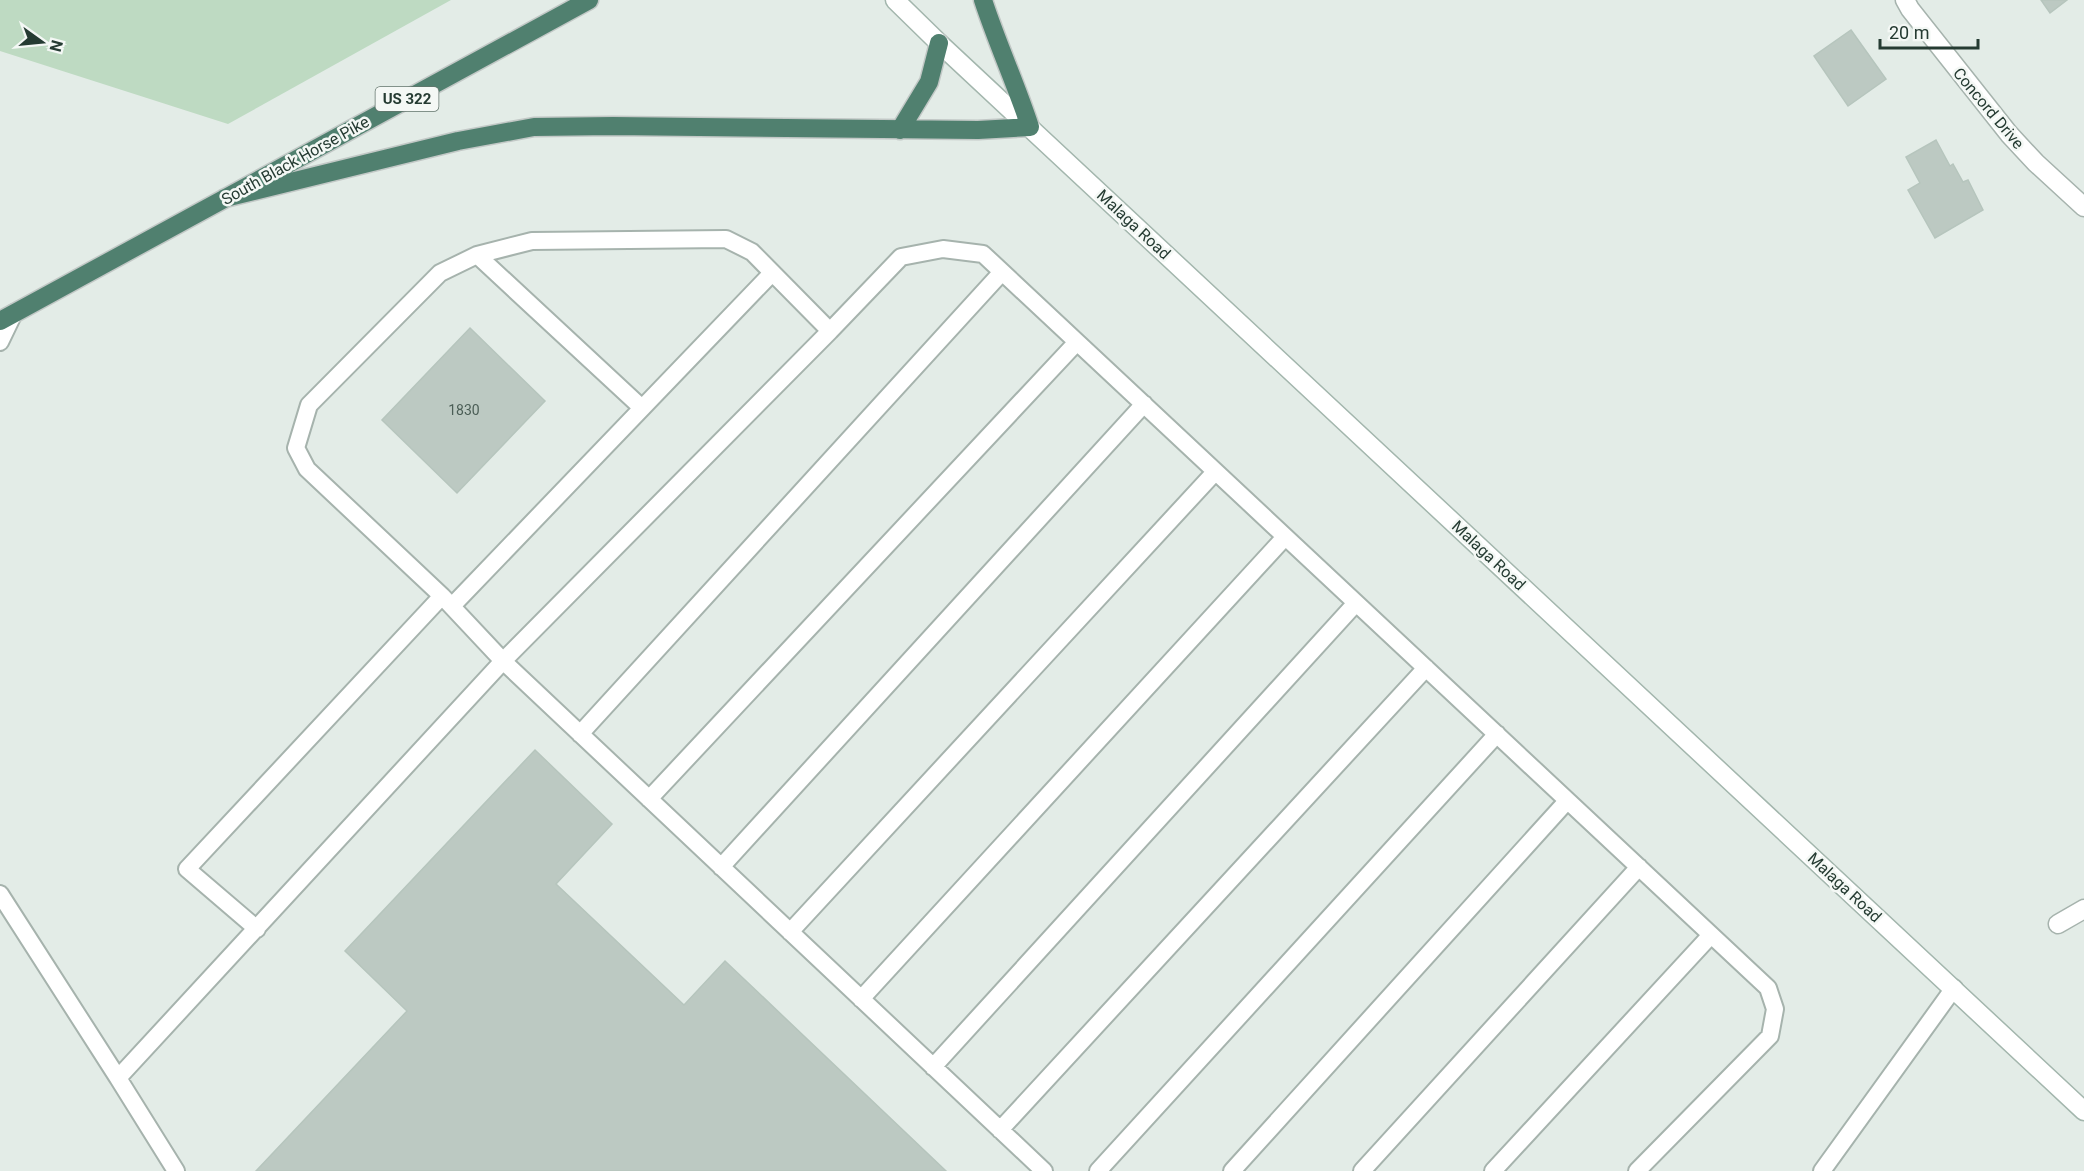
<svg xmlns="http://www.w3.org/2000/svg" width="2084" height="1171" font-family="Roboto,sans-serif">
  <style>
    .green { fill: #bedac2 }
    .building { fill: #bcc9c2; stroke: #b6c5bd; stroke-width: 1.5 }
    .lines { fill: none; stroke-linecap: round; stroke-linejoin: round }
    .service-casing { stroke: #a6b3ad; stroke-width: 20 }
    .minor-casing { stroke: #a6b3ad; stroke-width: 21 }
    .secondary-casing { stroke: #a3b6ad; stroke-width: 21 }
    .trunk-casing { stroke: #c2c8c6; stroke-width: 21 }
    .service { stroke: #fff; stroke-width: 16 }
    .minor { stroke: #fff; stroke-width: 18 }
    .secondary { stroke: #fff; stroke-width: 18 }
    .trunk { stroke: #50806f; stroke-width: 18 }
    .labels { text-anchor: middle; stroke-width: 5; stroke-linejoin: round; paint-order: stroke }
    .number-label { font-size: 14px; fill: #4b5e56 }
    .shield { fill: #f4f8f5; stroke: #63746c; stroke-width: 1.5 }
    .shield-label { font-size: 15px; font-weight: bold; fill: #253b32 }
    .street-label { font-size: 16px; fill: #253b32; stroke: #f4f8f5 }
  </style>
  <rect width="100%" height="100%" fill="#e3ece7"/>
  <path class="green" d="M0 0H451L228 124 0 51Z"/>
  <path class="building" d="M2041 0H2067L2050 13Z
    M1851 30 1886 79 1848 106 1814 56Z
    M1936 140 1950 166 1953 164 1963 182 1968 180 1983 210 1935 238 1908 190 1920 183 1906 157Z
    M470 328 545 401 457 493 382 420Z
    M535 750 612 824 556 884 684 1005 725 961 946 1171H256L407 1011 345 951Z"/>
  <g class="lines">
    <g class="service-casing">
      <path id="service" d="M477 255 642 408
        M830 331 901 257 943 249 983 254 1768 988 1775 1009 1770 1036 1637 1171
        M0 342 14 313
        M452 606 772 273
        M580 734 1002 272
        M649 799 1077 342
        M721 867 1144 404
        M0 894 118 1078 503 661 1044 1171
        M257 929 187 869 442 596 307 469 296 448 309 405 440 273 477 255 532 241 726 239 752 252 830 331 503 661 442 596
        M790 932 1215 472
        M861 999 1285 537
        M933 1067 1356 603
        M118 1078 176 1171
        M1000 1130 1426 668
        M1098 1171 1497 734
        M1232 1171 1567 801
        M1362 1171 1639 867
        M1493 1171 1711 935
        M1822 1171 1954 988"/>
    </g>
    <g class="minor-casing">
      <path id="minor" d="M1905 0 1910 9 2009 134 2036 163 2084 207
        M2058 924 2084 909"/>
    </g>
    <g class="secondary-casing">
      <path id="secondary" d="M895 0 939 43 2084 1111"/>
    </g>
    <g class="trunk-casing">
      <path id="trunk" d="M900 130 929 82 939 43
        M225 198 458 141 534 127 613 126 978 130 1030 127C1016 84 997 43 983 0
        M0 321 589 0"/>
    </g>
    <use href="#service" class="service"/>
    <use href="#minor" class="minor"/>
    <use href="#secondary" class="secondary"/>
    <use href="#trunk" class="trunk"/>
  </g>
  <g class="labels">
    <g class="number-label">
      <text x="464" y="415">1830</text>
    </g>
    <rect class="shield" x="375.5" y="87" width="63" height="24" rx="4.5"/>
    <g class="shield-label">
      <text x="407" y="104">US 322</text>
    </g>
    <g class="street-label">
      <text transform="translate(1989 108) rotate(50)" y="6">Concord Drive</text>
      <text transform="translate(295 160) rotate(-29)" y="6">South Black Horse Pike</text>
      <text transform="translate(1134 224) rotate(43)" y="6">Malaga Road</text>
      <text transform="translate(1489 555) rotate(43)" y="6">Malaga Road</text>
      <text transform="translate(1845 887) rotate(43)" y="6">Malaga Road</text>
    </g>
  </g>
  <g transform="translate(42 42) rotate(105)" stroke="#f4f8f5" stroke-width="4.5" paint-order="stroke">
  <path d="M0-4.5L10 22L0 15L-10 22Z" fill="#253b32"/>
  <text y="-9" font-size="16" font-weight="bold" text-anchor="middle" fill="#253b32">N</text>
  </g>
  <path d="M1880 39v9h98v-9" fill="none" stroke="#253b32" stroke-width="3"/>
  <text x="1889" y="39" font-size="18" fill="#253b32" stroke="#f4f8f5" stroke-width="4.5" paint-order="stroke">20 m</text>
</svg>
